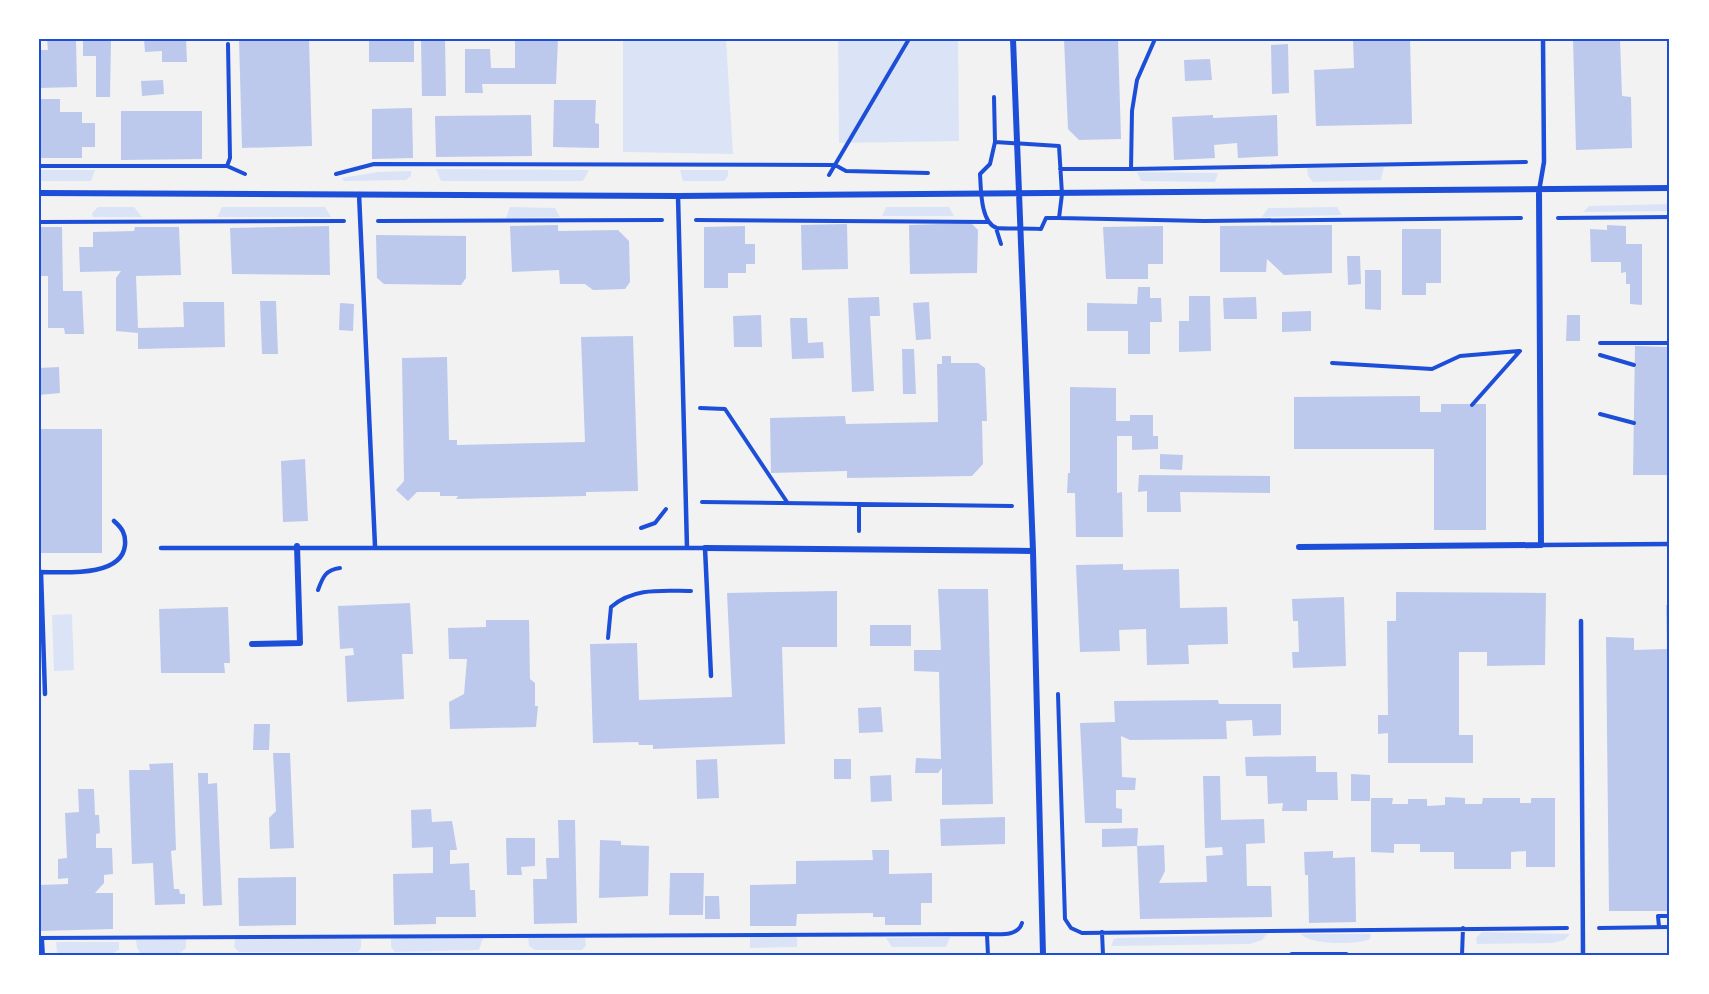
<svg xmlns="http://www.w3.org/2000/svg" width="1709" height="994" font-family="'Titillium Web',sans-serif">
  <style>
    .green { fill: #dbe4f7 }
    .building { fill: #bdc9ec }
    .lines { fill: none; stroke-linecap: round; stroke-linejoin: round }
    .path { stroke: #1d4ed8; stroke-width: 4 }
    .service { stroke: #1d4ed8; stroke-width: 4.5 }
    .minor { stroke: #1d4ed8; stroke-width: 6 }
    .neatline { fill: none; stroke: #1d4ed8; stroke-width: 2 }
  </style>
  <rect width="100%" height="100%" fill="#f2f2f2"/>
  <path class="green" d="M623 39H726L733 154 623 152Z
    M838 39H958L959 141 839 143Z
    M1384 167 1381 180 1313 182 1308 176 1307 168Z
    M436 169 589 170 583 181H441Z
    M39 170H95L91 181H41Z
    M680 170H728V176L724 181H683Z
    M411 171V176L406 180 344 181 342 178 378 172Z
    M1137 172 1218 173 1215 182 1141 181Z
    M1670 204V211L1583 212 1589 206Z
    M98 207H134L142 217H93L92 213Z
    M222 207H325L331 217H217Z
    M510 207 555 208 560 217 506 218Z
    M886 207H949L954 216H882Z
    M1337 207 1342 215 1262 217 1268 208Z
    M72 614 74 670 54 671 52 615Z
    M1482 932 1570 934 1564 940 1553 943 1477 944 1476 938Z
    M1267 934 1262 940 1250 944 1111 946 1114 939 1119 938Z
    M1301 934H1371L1370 939C1357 945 1310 945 1301 934Z
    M750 936 797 937V947L750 948Z
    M528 937H585L586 946 582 950H535L529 946Z
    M950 937 946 947H892L886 938Z
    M235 938 361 939V948L358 952H239L234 947Z
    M391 938H483L479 950 395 952 391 947Z
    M186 939V948L180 953 141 954 137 948 136 940Z
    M56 942H119V950L113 953 57 954Z"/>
  <path class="building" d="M47 39H76L77 87 39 88V50H48Z
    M83 39H111L110 97H96V56H83Z
    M144 39H186L187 62H162V51L145 52Z
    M239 39H309L312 146 242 148Z
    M369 39H414V62H369Z
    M421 39H445L446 96H422Z
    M515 39H558L556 84H482L483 93H465V49H490L491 68H515Z
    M1064 39H1118L1121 139 1079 140 1068 129Z
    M1353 39H1410L1412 124 1316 126 1314 70 1354 68Z
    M1573 39H1620L1622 96 1631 97 1632 148 1576 150Z
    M1288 44 1289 93 1272 94 1271 45Z
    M1210 59 1212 80 1185 81 1184 60Z
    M163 80 164 94 142 96 141 81Z
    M39 99H60V112H82V123H95V147H82V158H41Z
    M554 100H596L595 123 599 124V148L553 147Z
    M412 108 413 158 372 159V109Z
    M121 111H202V159L121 160Z
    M531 115 532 156 436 157 435 116Z
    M1213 115V118L1277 115 1278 156 1238 158 1237 143 1214 145 1215 158 1174 160 1172 117Z
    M971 223 978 230 977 273 910 274 909 225Z
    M847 224 848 269 802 270 801 225Z
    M558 225V231L618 230 629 241 630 282 625 289 593 290 585 284H560L559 270 512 272 510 226Z
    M1332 225V273L1284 275 1267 259 1266 272H1220V226Z
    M1607 225 1626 226V244H1642V305L1630 304V284H1626V272L1621 273V262H1591L1590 229 1607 230Z
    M329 226 330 275 232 274 230 228Z
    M745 226V244H755V264H746V273H728V288H704V227Z
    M1163 226V264H1148V279H1106L1103 227Z
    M39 227H62L63 291H82L84 334H65L64 328H48V276H39Z
    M135 227H179L181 275 136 276 138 328 184 327 183 302H224L225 347 138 349V333L116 331V278L121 271 80 272 79 247H93V232L134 231Z
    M1402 229H1441V283H1426V295H1402Z
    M376 235 466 236V278L461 285 384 284 377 278Z
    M1347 256H1360L1361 284 1348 285Z
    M1365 270H1381V310L1365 309Z
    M1138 287H1150V298H1161L1162 322H1150V354H1128V331H1087V303L1137 304Z
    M1189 296H1210L1211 351 1179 352V321H1189Z
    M879 297 880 316H870L874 391 852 392 848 298Z
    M1256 297 1257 319H1224L1223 298Z
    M260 301H276L278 354H262Z
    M929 302 931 339 916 340 913 303Z
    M340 303 354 304 353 331 339 330Z
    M1311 311V331L1282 332V312Z
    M761 315 762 347H734L733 316Z
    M1567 315H1580V341H1566Z
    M790 318H807L808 343 823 342 824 358 792 359Z
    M633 336 638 491 586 492V496L456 499 458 496H440V492H417L408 501 396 490 404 481 402 358 447 357 449 440H457V445L585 442 581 337Z
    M1635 346 1670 347V475H1633Z
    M902 349H914L916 394H903Z
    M942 356H951V363H978L985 368 987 421H982L983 464 972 476 847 478V471L771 473 770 418 845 416 846 424 938 422 937 364H942Z
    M59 367 60 393 39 395V368Z
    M1070 387 1116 388V421H1130V415H1153V436H1158V449L1132 450V436H1117V493L1122 492 1123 537H1076L1075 493H1067L1068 473H1070Z
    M1420 396V412H1441V404H1486V530H1434V449H1294V397Z
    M39 429H102V553H39Z
    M1160 454 1183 455 1182 470 1160 469Z
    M305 459 308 521 283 522 281 461Z
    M1139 475 1270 476V493L1180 492 1181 512H1147V491L1138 492Z
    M1123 564V570L1179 569 1180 608 1227 607 1228 644 1188 645 1189 664 1147 665 1146 629 1119 630 1120 651 1080 652 1076 565Z
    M938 589H988L993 804 942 805V768L938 773H915L916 758 941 759 939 672 914 671V650H941Z
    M837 591V647H782L785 744 653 749V745H639L638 742 593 743 590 644 637 643 639 700 732 697 727 593Z
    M1396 592 1546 593 1545 665 1487 666V652H1459V735H1473V763H1388V733L1378 734V715H1388L1387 621H1396Z
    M1344 597 1346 666 1293 668 1292 652H1299L1298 621H1293L1292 599Z
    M410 603 413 654H402L404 699 347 702 345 656 354 655 353 648 340 649 338 606Z
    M1666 605H1670V666H1667L1670 911H1609L1606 637 1634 638V650L1667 649Z
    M228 607 230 663H224L225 673H161L159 609Z
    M486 620H529L530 679 535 683V706H538L536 727 450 729 449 702 464 694 467 659H449L448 628 486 627Z
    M870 625H911V646H870Z
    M1218 700 1219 704H1281V735L1253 736 1252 720 1226 721 1227 739 1130 740 1121 736 1122 777 1136 778 1135 790H1116V808L1122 809V823H1085L1080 723 1115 722 1114 701Z
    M881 707 883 732 859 733 858 708Z
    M254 724H270L269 750H253Z
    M273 753H290L294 848 270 849 269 818 276 811Z
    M1316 756V772H1337L1338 800H1307V811H1282L1283 803 1268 804 1267 776H1246L1245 757Z
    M717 759 719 798 697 799 696 760Z
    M834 759H851V779H834Z
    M173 763 176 850 171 851 174 889H179L180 894H185V904L155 905 153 863 132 864 129 770H150L149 764Z
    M198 773H208V784L217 783 222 905 203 906Z
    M1351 774 1370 775V801H1351Z
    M891 775 892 801 871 802 870 776Z
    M1203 776H1220L1221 820 1264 819 1265 843 1246 844 1247 886H1271L1272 917 1140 919 1137 846 1164 845 1165 871 1159 883 1207 882 1206 856 1223 855 1222 847 1205 848Z
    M78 789H94L95 815H99L100 833 96 834V848H112L113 874 104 875V883L95 893H113V929L39 931V885L68 884V878L58 879V859L67 858 65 813 79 812Z
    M1445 797 1465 798V804H1482L1483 798H1520V803H1531V798H1555V867H1526V851L1511 852V869H1454V852H1420V844H1394V853L1371 852V798H1393L1392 804H1408V799H1427V806L1445 805Z
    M431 809 432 822 452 821 457 850H450V864L469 863 470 890H475L476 917H436V924L394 925 393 874 433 873V847L412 848 411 810Z
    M1005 817V844L941 846 940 819Z
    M558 820H575L577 923 534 924 533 879H547L546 858H559Z
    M1138 828 1137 846 1102 847V829Z
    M506 838H535V866L521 867 522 875H507Z
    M600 840 621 841V845L649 846 648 896 599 898Z
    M872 850H889V874L932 873V903H921V925H885V917H873V913L797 914 796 926H750V885L796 884V861L873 860Z
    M1333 851V858L1355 857 1356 922 1309 923 1308 875H1305L1304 852Z
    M670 873H704L703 915H669Z
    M296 877V925L239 926 238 878Z
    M705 896H719L720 919H705Z"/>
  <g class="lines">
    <path class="path" d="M994 97 995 142
      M995 142 1059 146 1062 194 1059 218H1046L1041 229C1031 228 1002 229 997 228 980 223 981 187 980 174L990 164Z
      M39 166H227L245 174
      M227 166 230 158 228 44
      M1060 169H1131L1132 111 1137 80 1155 39
      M1131 169 1526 162
      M336 174 374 164 835 165 846 171 928 173
      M829 175 909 39
      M1059 218 1204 221 1521 218
      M1558 218 1670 217
      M696 220 989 222
      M378 221 662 220
      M39 222 344 221
      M996 228 1001 244
      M1600 343H1670
      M1600 355 1634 365
      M1332 363 1432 369 1460 356 1519 351
      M1472 405 1520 351
      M700 408 725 409 787 502
      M1600 414 1634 423
      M702 502 1012 506
      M859 504V531
      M641 528 655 523 666 509
      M318 590C323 576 326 570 340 568
      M608 638 611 607C634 587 663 591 691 591
      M1058 694 1065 919 1071 928 1082 933 1567 928
      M1659 927 1658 916H1670
      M1599 928 1670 927
      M1102 932 1103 955
      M987 935 988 955
      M39 938 987 934C999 934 1018 937 1022 923
      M42 938 43 955
      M1462 955 1463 928"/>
    <path class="service" d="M1539 191 1544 162 1543 39
      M359 194 375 546
      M678 196 687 548
      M1541 545 1670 544
      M161 548H705L711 676
      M39 572C62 572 122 578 125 545 126 534 122 528 114 521
      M41 572 45 694
      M1581 621 1583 955"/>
    <path class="minor" d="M1013 39 1033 551 1043 955
      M39 193 678 196 1670 188
      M1299 547 1541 545 1539 191
      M705 548 1033 551
      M252 644 300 643 297 546
      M1292 955H1346"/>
  </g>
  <rect width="1709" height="994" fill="none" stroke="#ffffff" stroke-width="81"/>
  <rect x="40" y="40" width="1628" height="914" class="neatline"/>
</svg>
